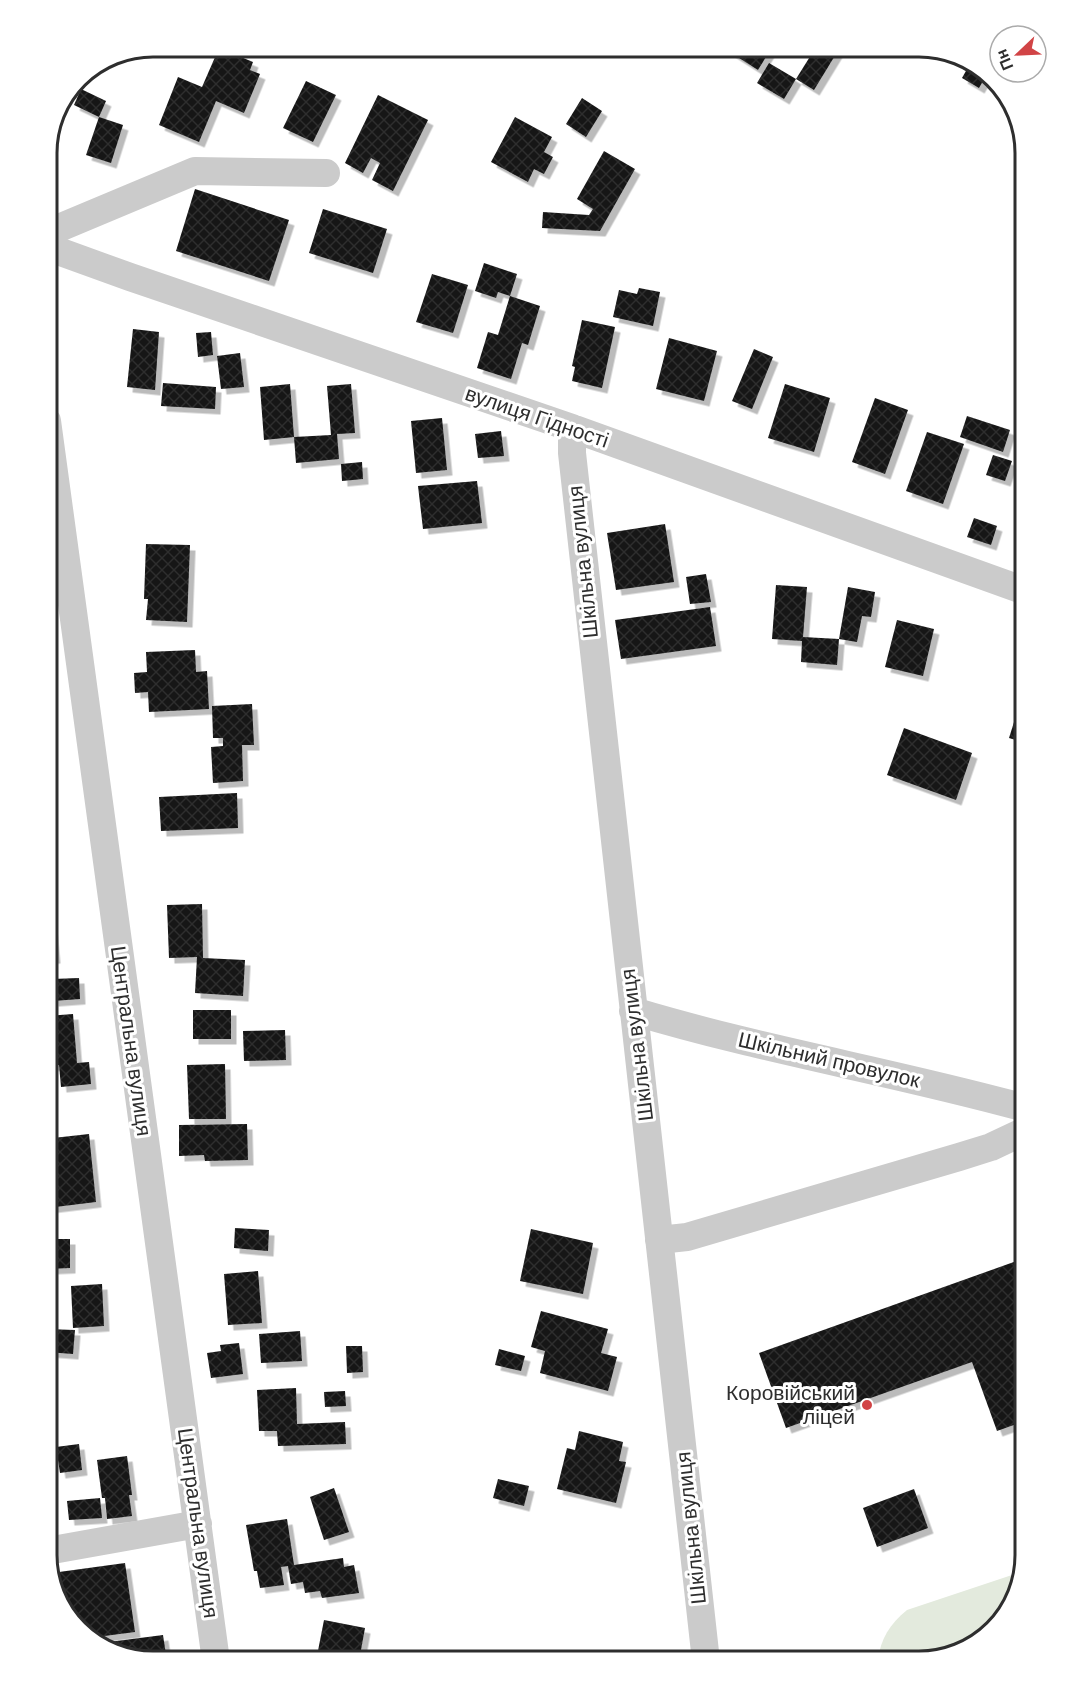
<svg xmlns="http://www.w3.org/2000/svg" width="1072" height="1708" font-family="'DM Sans',sans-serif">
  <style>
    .park { fill: #e3eadd }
    .building { fill: url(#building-cross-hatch); filter: url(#shadow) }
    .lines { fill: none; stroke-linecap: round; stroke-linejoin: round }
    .minor { stroke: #cbcbcb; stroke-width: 28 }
    .poi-dot { fill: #d14446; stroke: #fff; stroke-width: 2 }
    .labels { text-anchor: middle; stroke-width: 6; stroke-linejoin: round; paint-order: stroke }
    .street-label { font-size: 21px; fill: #2e2e2e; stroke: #fff }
    .poi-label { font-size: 21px; fill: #2e2e2e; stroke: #fff; text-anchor: end }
    .rim { fill: none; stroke: #2e2e2e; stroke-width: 3 }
  </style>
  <defs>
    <pattern id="building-cross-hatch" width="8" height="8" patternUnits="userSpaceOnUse" patternTransform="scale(1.5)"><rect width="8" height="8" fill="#151515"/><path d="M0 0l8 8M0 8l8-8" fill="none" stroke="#2f2f2f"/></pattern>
    <filter id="shadow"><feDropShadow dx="5.5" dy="5.5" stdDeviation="0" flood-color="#0004"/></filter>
  </defs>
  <rect width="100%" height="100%" fill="#fff"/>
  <path class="park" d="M1021 1572 1008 1614 967 1650 919 1661H878C880 1639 890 1624 907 1610Z"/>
  <path class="building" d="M726 47H772L758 70 725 49Z
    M816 47H835L839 49 814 90 796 79Z
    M219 48 253 62 250 70 260 74 244 113 216 101 199 142 159 125 178 77 202 87Z
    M971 62 978 64 987 74 979 88 962 78Z
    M769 63 796 79 784 99 757 83Z
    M306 81 336 95 313 142 283 128Z
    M81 89 106 101 99 117 74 105Z
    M378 95 428 120 393 191 372 180 380 163 371 158 363 173 345 163Z
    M582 98 602 111 586 137 566 124Z
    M1014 106 1018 119V121L1009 116Z
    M99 117 123 125 111 163 86 155Z
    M515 117 552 137 544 152 553 157 544 174 534 169 528 182 491 162Z
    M604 151 635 169 600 231 542 228 543 212 589 215 593 209 577 199Z
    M195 189 289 220 269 281 176 251Z
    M323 209 387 229 373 273 309 253Z
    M484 263 517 274 510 296 498 292 496 298 475 291Z
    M432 274 468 285 453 333 416 322Z
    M639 288 660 292 653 326 613 317 619 290 637 294Z
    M510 296 540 306 528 345 522 343 511 379 477 368 488 332 498 335Z
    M582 320 615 327 602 388 572 381 575 367 572 366Z
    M133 329 159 332 155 390 127 387Z
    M211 332 213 355 198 357 196 333Z
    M669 338 717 351 704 401 656 389Z
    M754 349 773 357 752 409 732 401Z
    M240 353 244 387 221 389 217 356Z
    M163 383 216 387 215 409 161 406Z
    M290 384 294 437 264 440 260 387Z
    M351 384 355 433 337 434 339 459 296 463 294 437 331 435 327 386Z
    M785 384 830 398 814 452 768 438Z
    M875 398 908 410 885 474 852 462Z
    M967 416 1010 430 1003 452 960 437Z
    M442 418 447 470 416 473 411 421Z
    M501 431 504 456 478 458 475 434Z
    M927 432 964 444 943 504 906 491Z
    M993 455 1012 461 1005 481 986 475Z
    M362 462 363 479 342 481 341 464Z
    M477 481 482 523 423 529 418 486Z
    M974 518 997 526 991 545 967 537Z
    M665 524 674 582 616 590 607 533Z
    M146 544 190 545 187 622 146 620 148 599H144Z
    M706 574 711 602 690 604 686 577Z
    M776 585 807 587 803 637 839 639 837 665 801 662 802 641 772 639Z
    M848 587 875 592 871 617 862 616 857 642 839 639Z
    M710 607 716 646 621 659 615 620Z
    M897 620 934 629 923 676 885 667Z
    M195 650 196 672 207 671 209 709 149 712 148 692 135 693 134 673 147 672 146 652Z
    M1025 687V743L1009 738Z
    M252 704 254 745H242L243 781 213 783 211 747 223 746V738H213L212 706Z
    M904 728 972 753 956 800 887 775Z
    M237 793 238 828 161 831 159 797Z
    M48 888 55 958 47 959V889Z
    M202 904 203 958 245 960 243 996 195 993 197 957 169 958 167 905Z
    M79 978 80 999 53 1001 52 979Z
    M193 1010H231V1039H193Z
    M73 1014 77 1063 89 1062 91 1084 61 1087 59 1065 47 1066V1016Z
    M285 1030 286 1060 244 1061 243 1031Z
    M225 1064 226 1119H189L187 1065Z
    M247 1124 248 1160 205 1161 204 1155 179 1156V1125Z
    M89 1134 96 1202 47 1208V1167H50L49 1155H55L53 1138Z
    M235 1228 269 1230 268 1251 234 1248Z
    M531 1229 593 1243 583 1294 520 1281Z
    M47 1239H70V1268L47 1269Z
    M1025 1258V1421L997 1431 972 1362 786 1428 759 1353Z
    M258 1271 262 1323 228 1325 224 1274Z
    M102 1284 104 1326 73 1328 71 1286Z
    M541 1311 608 1329 601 1353 617 1357 608 1391 540 1373 545 1351 531 1347Z
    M47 1329 75 1330 73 1354 47 1352Z
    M300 1331 302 1361 261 1363 259 1334Z
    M239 1343 243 1374 211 1378 207 1353 221 1351 220 1345Z
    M346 1346H362L363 1372 347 1373Z
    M499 1349 525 1356 521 1371 495 1365Z
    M296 1388 297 1424 345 1422 346 1444 278 1446 277 1431H259L257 1390Z
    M345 1391 346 1406 325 1407 324 1392Z
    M579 1431 623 1442 619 1461 626 1462 616 1503 557 1489 567 1448 575 1450Z
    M79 1444 82 1470 60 1473 56 1447Z
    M127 1456 132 1495H129L132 1516 107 1519 105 1498H102L97 1460Z
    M498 1479 529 1486 524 1506 493 1498Z
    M334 1488 349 1532 324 1540 310 1497Z
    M914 1489 928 1528 877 1547 863 1508Z
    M100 1498 102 1518 69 1520 67 1501Z
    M287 1519 294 1565 343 1558 344 1567 354 1565 359 1593 322 1598 320 1591 305 1593 303 1582 291 1584 288 1566 281 1567 284 1585 260 1588 257 1571H254L246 1525Z
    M125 1563 135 1632 89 1638 82 1630 80 1615 70 1617 64 1610 59 1572Z
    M324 1620 365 1628 359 1661H316Z
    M163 1635 167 1661H146L110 1649 109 1642Z
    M377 1653 393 1655 392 1661H376Z"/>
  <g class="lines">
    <path class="minor" d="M47 233 195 171 326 173
      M47 247 130 277 572 428 1025 591
      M47 421 216 1661
      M572 428V453L706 1661
      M633 1011C762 1050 895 1072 1025 1108
      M659 1240 687 1237 959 1157 991 1147 1025 1131
      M47 1551 198 1524"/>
  </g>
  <circle class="poi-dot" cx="867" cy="1405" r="6"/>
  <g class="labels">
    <g class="street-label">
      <text transform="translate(537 417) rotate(19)" y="7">вулиця Гідності</text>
      <text transform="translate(583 562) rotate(-96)" y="7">Шкільна вулиця</text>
      <text transform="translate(131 1041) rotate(82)" y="7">Центральна вулиця</text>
      <text transform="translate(637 1045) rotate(-97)" y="7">Шкільна вулиця</text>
      <text transform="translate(829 1060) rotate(13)" y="7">Шкільний провулок</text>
      <text transform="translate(198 1523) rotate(82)" y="7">Центральна вулиця</text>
      <text transform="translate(691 1528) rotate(-96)" y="7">Шкільна вулиця</text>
    </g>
    <g class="poi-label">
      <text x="855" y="1400">Коровійський<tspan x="855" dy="24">ліцей</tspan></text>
    </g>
  </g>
  <path d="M0 0H1072V1708H0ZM153 57H919A96 96 0 0 1 1015 153V1555A96 96 0 0 1 919 1651H153A96 96 0 0 1 57 1555V153A96 96 0 0 1 153 57Z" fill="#fff" fill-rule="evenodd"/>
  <path class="rim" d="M153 57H919A96 96 0 0 1 1015 153V1555A96 96 0 0 1 919 1651H153A96 96 0 0 1 57 1555V153A96 96 0 0 1 153 57Z"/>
  <g transform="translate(1018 54) rotate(247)"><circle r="28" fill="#ffffff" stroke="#ababab" stroke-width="1.5"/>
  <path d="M0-4.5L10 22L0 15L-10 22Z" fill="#d14446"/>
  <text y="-9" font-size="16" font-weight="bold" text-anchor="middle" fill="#2e2e2e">Пн</text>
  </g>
</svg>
